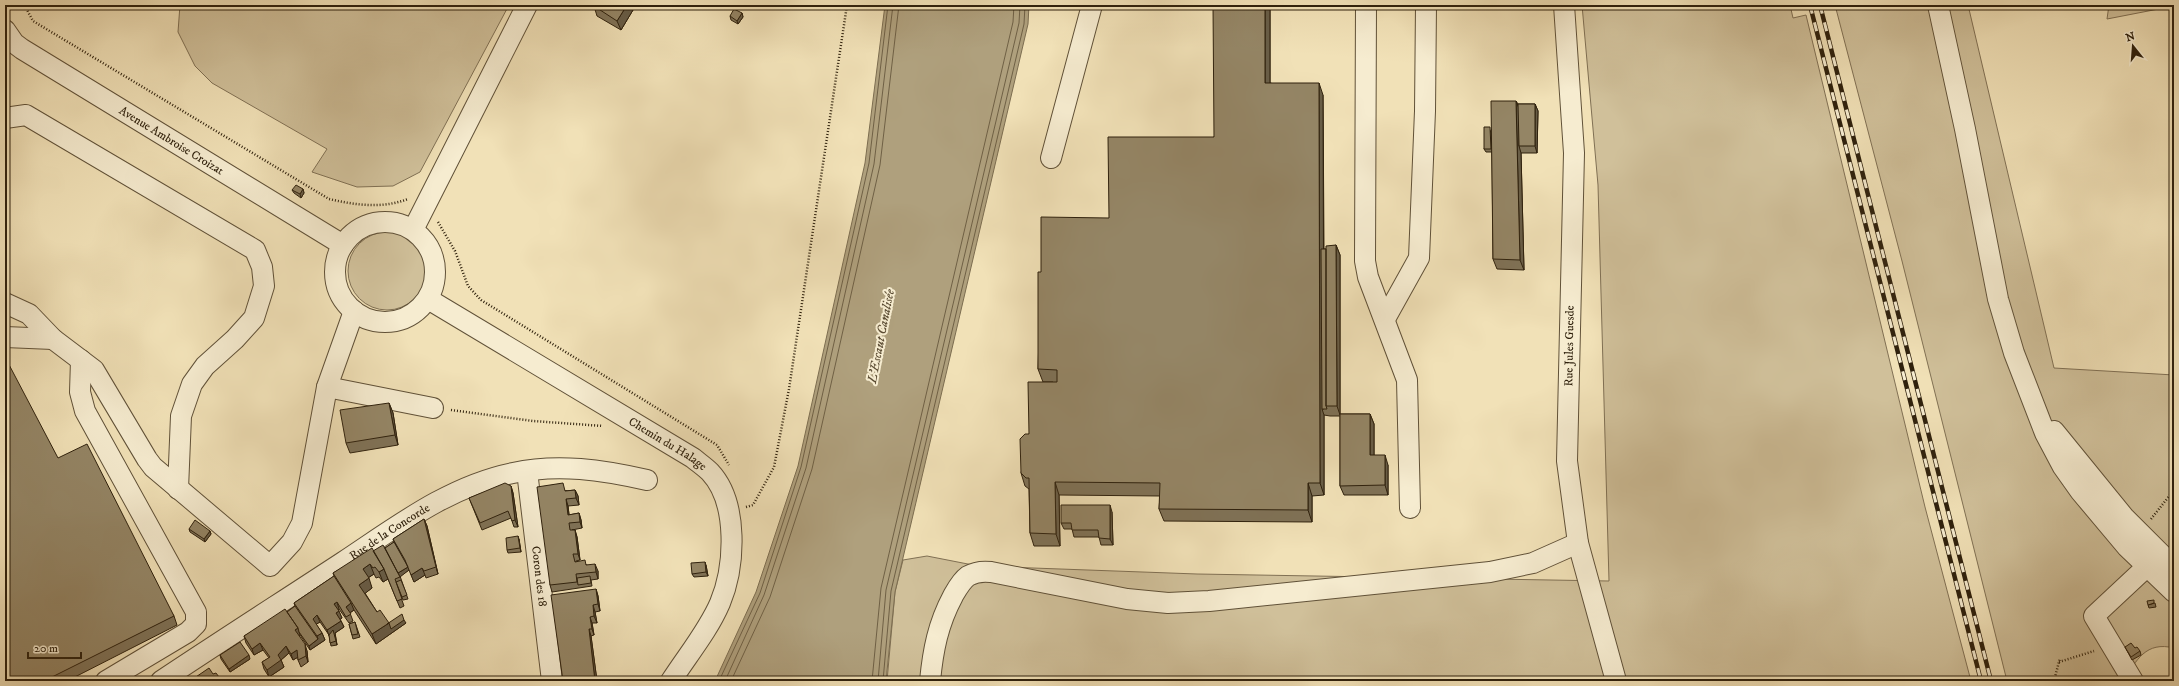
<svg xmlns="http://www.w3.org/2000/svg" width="2179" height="686" font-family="'IM FELL DW Pica',serif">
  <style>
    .green { fill: #d0c09a; stroke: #807054 }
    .water { fill: #afa07d; stroke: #7c6d50 }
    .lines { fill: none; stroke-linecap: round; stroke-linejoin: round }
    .shore { stroke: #6f6045; stroke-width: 1 }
    .minor-casing { stroke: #605138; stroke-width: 22 }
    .path { stroke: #2f210d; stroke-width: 2.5; stroke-dasharray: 1 2; stroke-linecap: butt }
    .minor { stroke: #f6ecd0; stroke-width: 20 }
    .rail-casing { stroke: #2f210d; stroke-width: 4.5 }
    .rail { stroke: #f6ecd0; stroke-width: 3; stroke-dasharray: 9; stroke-linecap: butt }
    .wall { fill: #7f7257; stroke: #2f210d }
    .shaded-wall { fill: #685d47; stroke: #2f210d }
    .building { fill: #948565; stroke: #2f210d }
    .labels { text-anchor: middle; stroke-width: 4; stroke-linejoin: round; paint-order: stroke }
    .street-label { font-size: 12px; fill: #2f210d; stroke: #f6ecd0 }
    .water-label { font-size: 13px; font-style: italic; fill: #5c4d34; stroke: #f6ecd0 }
  </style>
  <rect width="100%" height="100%" fill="#f1e1b7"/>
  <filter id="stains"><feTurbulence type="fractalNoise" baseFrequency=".005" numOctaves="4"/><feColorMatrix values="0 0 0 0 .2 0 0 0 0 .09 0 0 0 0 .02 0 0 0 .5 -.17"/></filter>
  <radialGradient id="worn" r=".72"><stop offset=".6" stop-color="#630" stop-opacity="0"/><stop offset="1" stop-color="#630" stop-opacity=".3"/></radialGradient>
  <path class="green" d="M180 5H509L420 172 393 186 357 187 312 172 327 149 212 83 195 66 178 32Z
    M1582 5H1790L1793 18 1806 15 1925 507 1971 681H887L895 592 903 560 927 556 978 566 1197 574 1609 581 1598 185Z
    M1835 5H1968L2054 368 2174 375V648C2146 641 2136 660 2124 681H2007L1902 261Z
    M2109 5H2174V6L2107 19Z
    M348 271a39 39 0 1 1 78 0a39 39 0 1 1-78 0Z"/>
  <path class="water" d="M885 5H1029L1028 24 895 592 886 681H715L756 592 798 466 865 163Z"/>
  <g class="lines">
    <path class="shore" d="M719 681 760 593 801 467 869 163 888 5
      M725 681 764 595 806 468 874 164 893 5
      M731 681 770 597 812 469 880 165 899 5
      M872 681 881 588 1013 22 1014 5
      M878 681 886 590 1019 23 1020 5
      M883 681 891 591 1024 24 1025 5"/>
    <g class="minor-casing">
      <g id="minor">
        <path d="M1366 5 1365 261 1368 277 1407 380 1410 508"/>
        <path d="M1564 5 1574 153 1567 461 1578 543 1616 681"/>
        <path d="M1938 5 1965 129 1998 299 2014 353 2045 433 2063 467 2080 491 2127 547 2174 592"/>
        <path id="s1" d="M5 30 14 43 22 49 343 245"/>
        <path d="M5 118 26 115 255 250 262 267 264 286 254 318 235 339 205 366 192 384 181 416 178 489"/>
        <path d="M1051 158 1092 5"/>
        <circle cx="385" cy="272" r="50"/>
        <path d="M413 230 527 5"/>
        <path id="s2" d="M428 299 693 458C699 463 705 467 710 472 739 503 735 567 720 603 708 631 687 656 671 681"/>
        <path d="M5 303 29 314 53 339 94 370 147 459 153 467 270 566 292 542 302 523 327 387 354 311"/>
        <path d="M1385 319 1419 258 1425 111 1426 5"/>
        <path d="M5 337 53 339"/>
        <path d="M81 360 80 392 85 411 196 612V624L188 632 106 681"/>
        <path d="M327 387 433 408"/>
        <path d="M2054 431 2124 517 2174 567"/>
        <path id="s3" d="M527 471 552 681"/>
        <path id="s4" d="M161 681C221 641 282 602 343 562 396 527 449 486 513 473 558 463 603 470 647 480"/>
        <path d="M930 681C933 650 938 624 953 596 957 589 961 581 968 576 975 572 983 571 991 572L1127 599 1168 603 1209 601 1490 572 1533 563 1578 543"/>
        <path d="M2133 681 2094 616 2155 559"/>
      </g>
    </g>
    <path class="path" d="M27 5V10L33 21 329 199C355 205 382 209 408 199
      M438 222 455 251 468 286 481 300 717 445 729 465
      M451 410 533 421 603 426
      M746 507 753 505 774 467 789 389 847 5
      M2151 519 2174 490
      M2059 662 2094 651
      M2054 681 2060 658"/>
    <use href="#minor" class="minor"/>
    <g class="rail-casing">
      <path id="rail" d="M1810 5 1981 681
        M1820 5 1991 681"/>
    </g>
    <use href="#rail" class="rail"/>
  </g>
  <path class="wall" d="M594 5H636L621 30 597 16 594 6Z
    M1270 5V83L1323 95 1324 249H1326L1336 245 1340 255V414H1370L1374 424V455L1388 465V495H1344L1340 486V416H1330L1324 415V495L1312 496V522L1164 521 1159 509 1160 496 1059 495 1060 546H1034L1030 533 1029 489 1025 486 1021 473 1029 434 1053 382H1043L1038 369 1041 272 1214 137Z
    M742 13 743 17 738 24 731 20 730 16Z
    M1516 101 1518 104H1535L1538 111 1537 153H1521L1524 270 1497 269 1493 259 1492 152H1486L1484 149 1491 130Z
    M303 189 304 193 301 198 294 193 292 190Z
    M389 403 393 413 398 445 350 453 346 443Z
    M58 458 174 616 177 625 67 681H5Z
    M511 486 513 493 518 527H514L511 518 482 530 469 498Z
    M566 490V491L575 490 578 496 579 505 568 506 569 515 579 513 581 520 582 528 572 530H575L577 537 580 560 576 561V562L587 565 598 571V579L591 580 592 586 552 592 550 585Z
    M1112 512 1113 545H1101L1099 537H1074L1072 529H1064L1061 523Z
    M424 519 427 526 438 574 426 578 425 575 414 582 408 566 409 570 400 576 408 599 403 600 397 586 404 606 400 608 388 579 383 582 379 577 376 578 374 574 368 578 372 588 365 593 377 612 388 623H406L376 644 354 610 350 613 353 621 349 623 339 609 338 610 342 618 340 619 344 627 335 633 337 645 331 646 329 635 320 622 316 624 322 633 325 640 310 650 300 635 299 636 307 651 308 662 301 667 298 660V657L293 660 289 653 281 660 284 667 269 677 264 669 262 662 269 658 263 650 254 655 246 643 244 636 287 612 295 606 294 603 334 576 333 573 373 551 385 548 394 542 393 539Z
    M189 529 210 531 211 534 205 542 190 532Z
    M519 539 521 552 508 553 507 550Z
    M706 565 708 576 694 577 692 574Z
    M596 589 598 596 600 611 595 612 597 623H592L594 635 591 636 597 681H563Z
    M2155 603 2156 607 2149 608 2148 605Z
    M355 622 360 637 353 639 349 624Z
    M2125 647 2135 648 2140 651 2141 655 2132 660Z
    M220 655 250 659 230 672 221 659Z"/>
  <path class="shaded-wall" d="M627 5H636L621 30 617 21Z
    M1265 5H1270V95L1265 83Z
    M742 13 743 17 738 24 737 21Z
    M1319 83 1323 95 1324 409H1322L1324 415V495L1320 483Z
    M1516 101 1520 111 1519 146 1521 153 1524 270 1520 260Z
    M1535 104 1538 111 1537 153 1535 146Z
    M303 189 304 193 301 198 300 194Z
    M1336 245 1340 255V415L1337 406Z
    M389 403 393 413 398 445 395 435Z
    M1370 414 1374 424V465L1370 455Z
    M1385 455 1388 465V495L1385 485Z
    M1055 482 1059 495 1060 546 1056 534Z
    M1308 483 1312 496V522L1308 510Z
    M511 486 513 493 518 527 515 520Z
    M575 490 578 496 579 505 576 498Z
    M566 499 568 506 570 522 568 515Z
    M1110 505 1112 512 1113 545 1110 539Z
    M579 513 581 520 582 528 580 522Z
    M424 519 427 526 438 574 436 567Z
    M575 530 577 537 580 560 578 554Z
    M210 531 211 534 205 542 204 539Z
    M518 536 519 539 521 552 520 548Z
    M705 562 706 565 708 576 706 572Z
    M370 564 374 574 366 579 363 569Z
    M595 564 598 571V579L596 572Z
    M408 567 409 570 400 577 398 573Z
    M422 568 425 575 414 582 411 575Z
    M384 569 388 579 383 582 379 572Z
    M369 578 372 588 363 595 359 585Z
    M596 589 598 596 600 611 598 604Z
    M337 602 339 609 337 611 334 604Z
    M351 603 354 610 348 614 346 607Z
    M593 605 595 612 597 623 594 616Z
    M339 611 342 618 339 620 336 613Z
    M317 615 320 622 315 625 313 619Z
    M590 617 592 623 594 635 592 629Z
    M404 620 406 623 376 644 372 634 389 623Z
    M341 621 344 627 335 633 337 645 336 641 329 636 327 630Z
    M298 628 300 635 297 637 295 630Z
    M589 629 591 636 597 681H595Z
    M322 633 325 640 310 650 309 646 318 639 317 636Z
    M260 643 263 650 254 655 252 649Z
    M305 644 307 651 308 662 306 656Z
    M286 646 289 653 281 660 284 667 269 677 267 670 278 655Z
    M297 650 300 656 293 660 291 654Z
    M249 655 250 659 230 672 229 669Z"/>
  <path class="building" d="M594 5H627L617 21 594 6Z
    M1213 5H1265V83H1319L1320 483H1308V510L1159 509 1160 483 1055 482 1056 534 1030 533 1029 478H1026L1021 473 1020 439 1025 434H1029L1028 382H1057V370L1038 369V272H1041V217L1109 218 1108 137H1214Z
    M734 9 742 13 737 21 730 16Z
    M1491 101H1516L1520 260 1493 259Z
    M1518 104H1535V146H1519Z
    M1484 127H1490L1491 149H1484Z
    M296 185 303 189 300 194 292 190Z
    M1336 245 1337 406H1326V246Z
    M1321 249H1326V406L1327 409H1322Z
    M5 357 58 458 87 444 174 616 44 681H5Z
    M389 403 395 435 346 443 340 410Z
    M1340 414H1370V455H1385V485L1340 486Z
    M505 483 511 486 515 520 512 521 508 511 480 523 469 498Z
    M563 483 565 491 575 490 576 498 566 499 568 515 579 513 580 522 569 523 570 530H575L578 554H573L575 562 585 560 586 565 595 564 596 572 576 574 577 582 550 585 537 487Z
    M1061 505H1110V539L1099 538 1098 530H1072L1071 523H1061Z
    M424 519 436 567 424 571 422 568 411 575 405 560 393 539Z
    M195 520 210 531 204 539 189 529Z
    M518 536 520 548 507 550 506 538Z
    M394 542 408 567 398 573 385 548Z
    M383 545 400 577 395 579 402 599 397 601 384 569 373 551Z
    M372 548 384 569 379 572 375 567 373 568 370 564 363 569 369 578 359 585 377 612 380 610 389 623 372 634 333 573Z
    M705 562 706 572 692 574 691 563Z
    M334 576 351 603 346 607 351 614 346 617 337 602 334 604 339 611 336 613 341 621 327 630 317 615 313 619 322 633 317 636 294 603Z
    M590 576 591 583 578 585 577 578Z
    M401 580 407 595 402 597 396 582Z
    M596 589 598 604 593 605 594 616 590 617 592 629H589L595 681H563L551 595Z
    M2154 600V603L2148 605 2147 601Z
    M295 606 318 639 309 646 299 632 298 628 287 612Z
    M285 609 298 628 295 630 305 644 306 656 298 660 297 650 291 654 286 646 278 655 281 660 267 670 262 662 270 657 260 643 252 649 244 636Z
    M402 614 404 620 391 629 389 623 387 624Z
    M355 622 358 634 352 635 349 624Z
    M333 630 336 641 330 643 329 635Z
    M240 642 249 655 229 669 220 655Z
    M2131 643 2135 648 2137 647 2140 651 2131 657 2125 647Z
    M209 668 213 674 216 673 222 681H190Z"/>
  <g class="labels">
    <g class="street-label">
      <text dy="4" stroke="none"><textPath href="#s1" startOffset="201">Avenue Ambroise Croizat</textPath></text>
      <text transform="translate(1569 346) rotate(-89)" y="4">Rue Jules Guesde</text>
      <text dy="4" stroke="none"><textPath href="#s2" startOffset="280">Chemin du Halage</textPath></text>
      <text dy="4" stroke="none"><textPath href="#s4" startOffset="273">Rue de la Concorde</textPath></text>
      <text dy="4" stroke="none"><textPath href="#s3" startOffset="106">Coron des 18</textPath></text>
    </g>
    <g class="water-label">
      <text transform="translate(880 336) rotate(-79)" y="5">L'Escaut Canalisée</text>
    </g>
  </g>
  <rect width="2179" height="686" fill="none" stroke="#f1e1b7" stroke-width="20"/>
  <rect x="6" y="6" width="2167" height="674" fill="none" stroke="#2f210d" stroke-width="2"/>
  <rect x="10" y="10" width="2159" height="666" fill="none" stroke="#2f210d"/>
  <g transform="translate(2133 46) rotate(343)" stroke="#f6ecd0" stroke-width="3" paint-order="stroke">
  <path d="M0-3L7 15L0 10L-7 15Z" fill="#2f210d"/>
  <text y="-6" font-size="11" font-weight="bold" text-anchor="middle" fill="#2f210d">N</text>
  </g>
  <path d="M28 652v6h53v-6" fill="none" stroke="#2f210d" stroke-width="2"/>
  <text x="34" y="652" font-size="12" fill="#2f210d" stroke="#f6ecd0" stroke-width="3" paint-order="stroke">20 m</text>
  <rect width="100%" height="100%" filter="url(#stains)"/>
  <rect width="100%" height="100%" fill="url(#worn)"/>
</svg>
